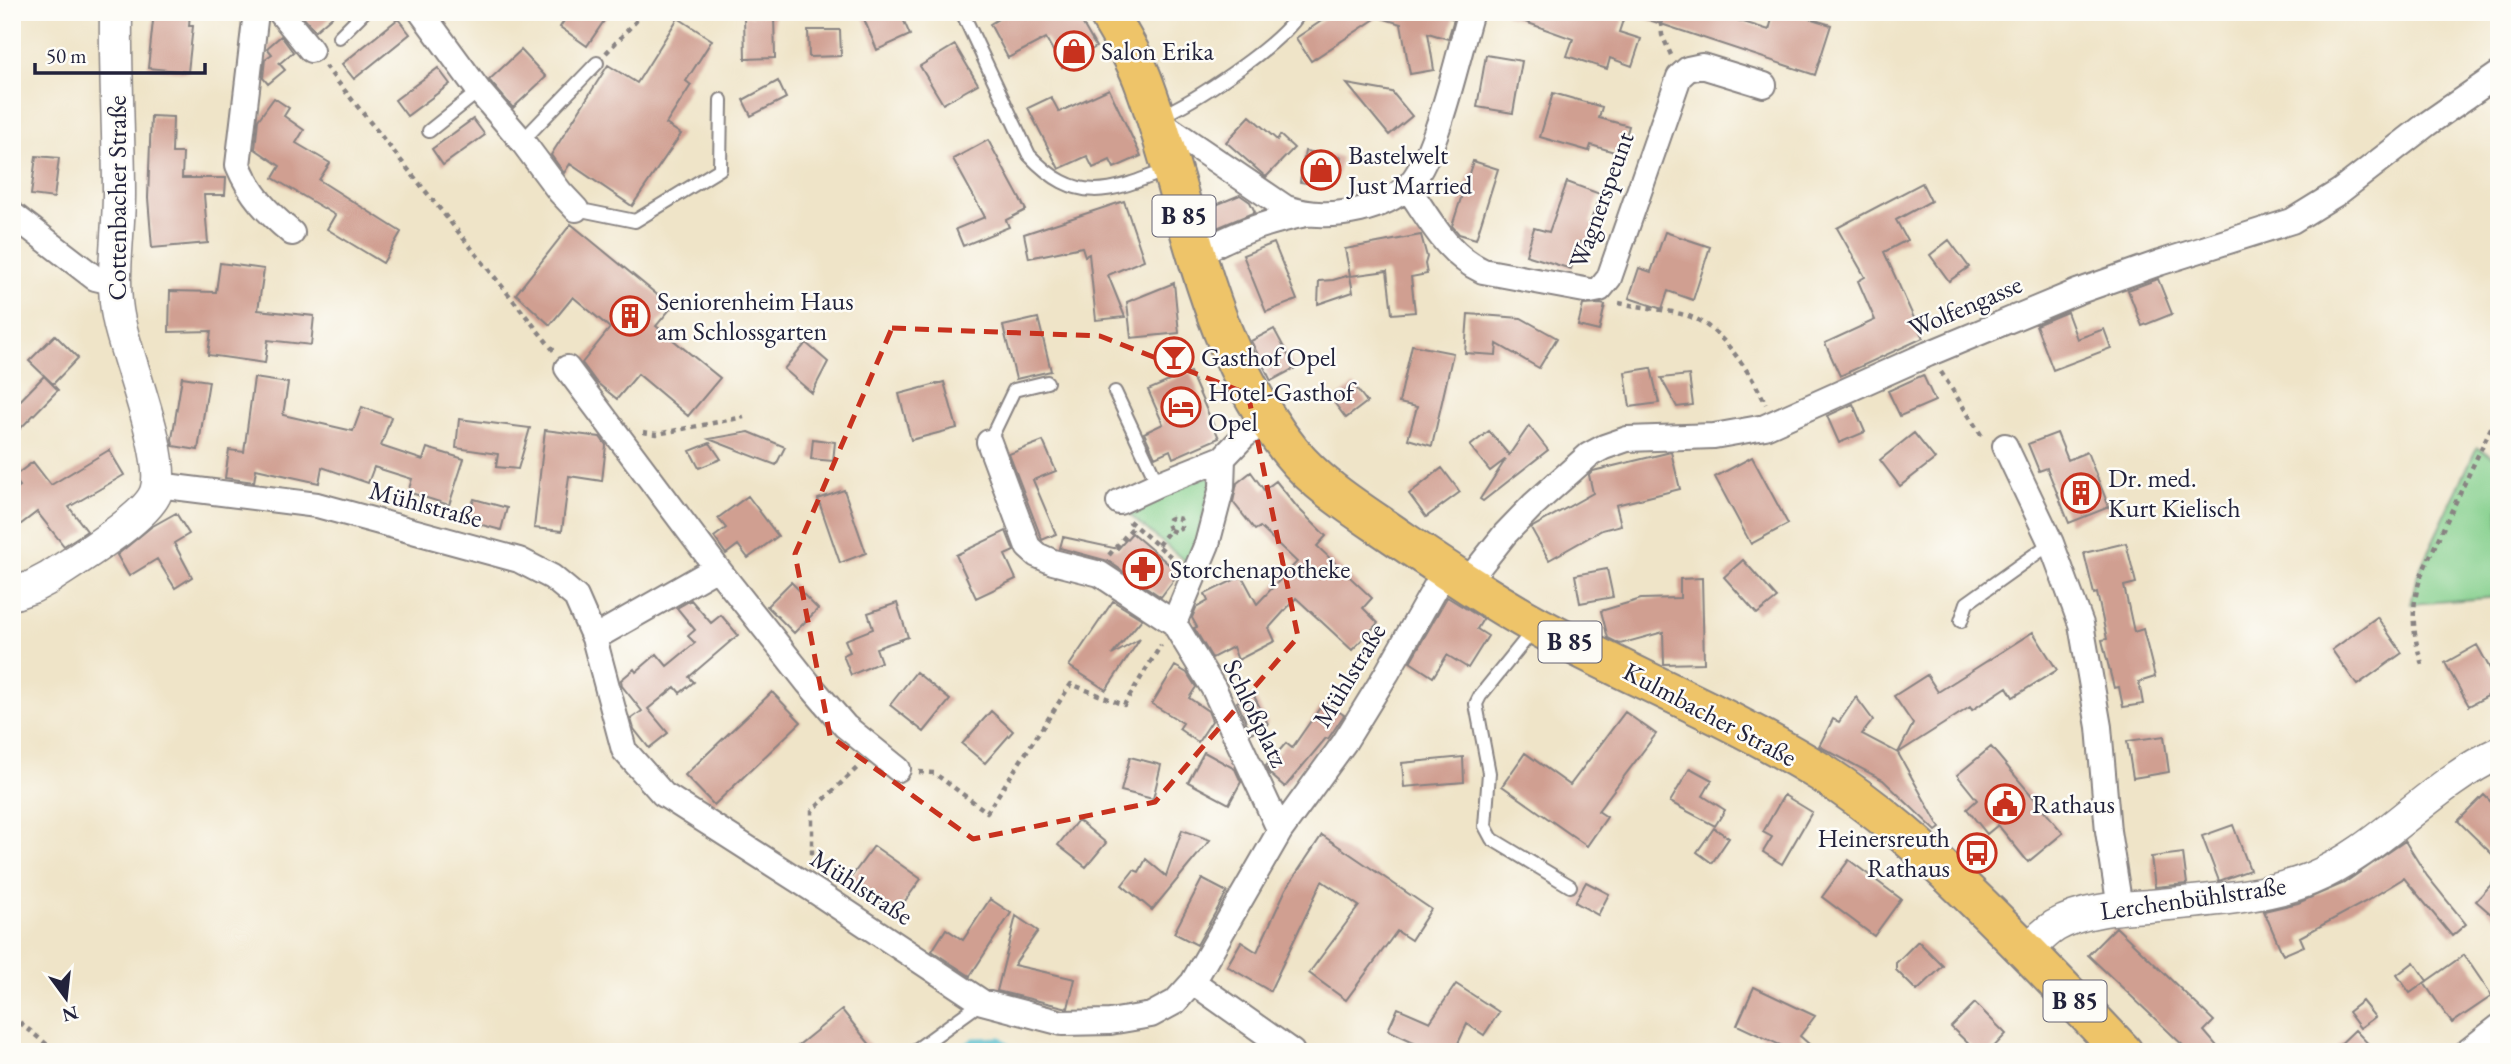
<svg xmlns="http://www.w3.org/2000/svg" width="2511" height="1064" font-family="'EB Garamond',serif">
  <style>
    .green { fill: #84cf8c; stroke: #537864; stroke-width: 2 }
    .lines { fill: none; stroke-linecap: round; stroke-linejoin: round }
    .stream { stroke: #4ebac9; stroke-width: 7 }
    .building { fill: #d09f91 }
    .service-casing { stroke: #888382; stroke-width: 16 }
    .minor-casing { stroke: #888382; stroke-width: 28 }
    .tertiary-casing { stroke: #888382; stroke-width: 35 }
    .primary-casing { stroke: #888382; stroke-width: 42 }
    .path { stroke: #888382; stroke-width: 4.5; stroke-dasharray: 5 5; stroke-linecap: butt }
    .service { stroke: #fff; stroke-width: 12 }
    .minor { stroke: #fff; stroke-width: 24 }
    .tertiary { stroke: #fff; stroke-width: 32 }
    .primary { stroke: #eec469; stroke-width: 38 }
    .marked { fill: none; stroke: #c8321e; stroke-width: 5; stroke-dasharray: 14 9; stroke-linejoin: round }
    .labels { text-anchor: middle; stroke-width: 5; stroke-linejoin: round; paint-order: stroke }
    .shield { fill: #fdfcf7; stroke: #646373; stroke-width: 2 }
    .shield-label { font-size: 24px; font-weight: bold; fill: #22223b }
    .poi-label { font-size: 26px; fill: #22223b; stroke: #fdfcf7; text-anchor: start }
    .street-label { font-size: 26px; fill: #22223b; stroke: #fdfcf7 }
  </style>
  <rect width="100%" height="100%" fill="#fdfcf7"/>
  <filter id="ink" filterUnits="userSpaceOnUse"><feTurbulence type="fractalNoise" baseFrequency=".0143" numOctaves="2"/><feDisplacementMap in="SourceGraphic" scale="14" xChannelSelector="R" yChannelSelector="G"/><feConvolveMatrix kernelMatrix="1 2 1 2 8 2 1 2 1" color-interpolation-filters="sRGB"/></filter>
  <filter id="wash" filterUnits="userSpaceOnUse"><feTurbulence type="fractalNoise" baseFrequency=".00686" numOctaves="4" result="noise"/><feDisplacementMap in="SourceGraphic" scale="28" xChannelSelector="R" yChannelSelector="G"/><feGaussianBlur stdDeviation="1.57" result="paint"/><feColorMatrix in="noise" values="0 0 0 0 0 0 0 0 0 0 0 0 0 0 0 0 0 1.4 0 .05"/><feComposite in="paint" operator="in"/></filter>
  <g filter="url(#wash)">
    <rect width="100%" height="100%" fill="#efe4c8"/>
    <path class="green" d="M2477 447 2499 461V597L2411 604 2416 579 2424 560Z
      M1207 476 1212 481 1192 560 1187 563 1132 517 1130 514 1132 507Z"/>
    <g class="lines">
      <path class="stream" d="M960 1052 974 1041 1000 1040 1013 1052"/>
    </g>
    <g id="blocks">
      <path class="building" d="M154 12H190L189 26H193L188 72 148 68Z
        M309 12H337L315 31 303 17Z
        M570 12H610L587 46 560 27Z
        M861 12H900L910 35 877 50Z
        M1010 12H1076L1096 47 1062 67 1046 38 1008 58 990 24Z
        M1335 12H1433L1454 19 1448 39 1428 33 1434 70 1410 74 1401 24 1378 17 1311 61 1296 38Z
        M1506 12H1600L1623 20 1619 32 1641 39 1632 66 1610 58 1607 69 1567 56 1573 39 1506 15Z
        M1635 12H1736L1734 19 1769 30 1774 12H1789L1831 25 1815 75 1634 15Z
        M774 15 775 58 745 59 744 16Z
        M678 18 712 40 686 81 691 85 666 124 681 134 632 206 570 164 564 173 551 155 608 65 637 83Z
        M398 19 410 34 354 79 342 64Z
        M808 30H840L841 56 809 57Z
        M281 36 293 52 279 64 278 62 285 70 268 84 263 78 265 59 272 54 267 48Z
        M955 45 978 84 943 104 920 66Z
        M521 50 546 77 513 108 489 80Z
        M1486 55 1522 61 1513 113 1477 107Z
        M438 68 450 84 407 116 395 100Z
        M778 81 786 98 751 116 743 100Z
        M1347 84 1392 92 1412 116 1389 135Z
        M1109 89 1141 156 1114 168 1110 160 1093 168 1087 156 1059 169 1028 108 1051 97 1059 112Z
        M1553 93 1602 107 1599 118 1629 126 1621 154 1591 145 1589 151 1540 137Z
        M274 98 289 108 284 116 304 130 296 143 330 163 319 180 401 232 383 263 327 229 335 215 273 178 280 166 255 149 258 120Z
        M151 116 173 117 172 153H183L182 178H226L225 195H204L208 243 152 248 148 198Z
        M1250 116 1277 140 1280 135 1294 148 1266 177 1226 142Z
        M473 119 485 135 443 165 432 149Z
        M988 140 1026 210 1006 220 1009 227 963 246 956 229 985 217 953 159Z
        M1305 151 1341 157 1337 181 1324 186 1300 182Z
        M36 156 59 158 54 198 31 195Z
        M1473 161 1498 169 1476 239 1459 234 1452 226Z
        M1567 182 1600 194 1590 223 1599 226 1592 246 1580 242 1571 269 1526 255 1534 228 1549 232Z
        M1922 183 1931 201 1896 220 1907 240 1884 252 1923 338 1840 376 1825 343 1875 320 1858 281 1865 277 1837 228Z
        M1240 195 1250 202 1255 212 1212 230 1206 209Z
        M1124 201 1144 260 1108 275 1125 317 1096 320 1089 254 1085 256 1082 247 1029 258 1024 234Z
        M571 224 672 307 656 326 720 378 688 416 638 374 617 399 596 382 582 363 610 328 573 297 550 325 516 294Z
        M1665 232 1710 247 1693 300 1668 291 1662 309 1629 298 1639 268 1651 272Z
        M1421 235 1427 257 1425 264 1427 274 1411 277 1415 312 1392 314 1387 271 1350 276 1353 292 1318 304 1319 281 1333 280 1350 275 1345 249Z
        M1949 240 1969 267 1949 281 1930 255Z
        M1274 243 1297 300 1266 312 1243 255Z
        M220 263 264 269 258 310 314 316 311 345 268 340 265 363 208 355 211 331 169 332 170 291 216 292Z
        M2158 279 2172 314 2142 326 2128 290Z
        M1174 283 1179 333 1131 338 1127 302Z
        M1601 304 1605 305 1599 331 1578 326 1583 305Z
        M2067 312 2077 339 2104 329 2111 348 2053 370 2036 325Z
        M1468 314 1521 318 1557 338 1539 368 1497 344 1496 355 1465 353Z
        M1038 318 1051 371 1016 379 1003 326Z
        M1274 329 1295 368 1271 381 1251 341Z
        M55 335 78 358 53 384 29 361Z
        M806 343 828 362 812 393 784 369Z
        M1412 345 1453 353 1432 446 1408 439 1417 407 1399 403Z
        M1651 368 1659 403 1630 407 1625 372Z
        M1190 372 1219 438 1173 458 1170 450 1155 457 1144 433 1163 424 1148 390Z
        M1689 375 1693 405 1677 407 1661 378Z
        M1923 375 1935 401 1900 416 1888 391Z
        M44 376 58 390 12 437V409Z
        M182 377 209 381 198 450 173 446 172 439Z
        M254 378 288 383 283 415 353 431 362 407 391 417 381 446 423 460 427 448 464 459 449 505 408 492 412 479 374 467 368 483 322 467 319 483 256 469 254 482 225 478 229 450 244 452Z
        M944 382 957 428 911 440 899 394Z
        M1354 385 1367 402 1346 418 1333 401Z
        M1853 404 1865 432 1839 443 1827 416Z
        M459 419 530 428 518 469 496 467 498 454 456 448Z
        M1529 426 1548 450 1483 501 1480 499 1506 459 1490 471 1470 446 1489 431 1509 455Z
        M545 430 600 437 606 445 602 481 569 476 562 531 534 528Z
        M749 432 785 447 776 465 709 439Z
        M1914 433 1935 459 1900 486 1880 460Z
        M2057 433 2068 460 2087 452 2109 507 2069 523 2047 468 2039 471 2028 444Z
        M813 439 835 442 833 461 811 459Z
        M1043 441 1056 471 1033 480 1056 534 1042 540 1009 454Z
        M710 443 721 459 699 468 690 451Z
        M109 450 124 475 69 507 87 531 64 546 37 512 12 531V492L20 486 13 477 33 462 51 485Z
        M1671 452 1680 489 1616 505 1621 525 1602 530 1549 560 1531 528 1593 493 1589 475 1593 471Z
        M1752 457 1788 524 1751 544 1715 477Z
        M1442 468 1460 492 1426 517 1409 494Z
        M1251 472 1264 490 1276 481 1297 507 1326 536 1317 546 1372 598 1363 608 1378 623 1352 650 1296 598 1269 628 1275 641 1238 660 1233 647 1212 658 1194 628 1197 627 1192 618 1196 608 1208 601 1205 594 1242 576 1257 604 1297 562 1260 527 1255 530 1233 502 1237 483Z
        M844 490 866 553 840 563 818 499Z
        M748 496 778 536 748 558 738 545 726 554 714 537 726 528 718 518Z
        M474 499 507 508 501 530 467 521Z
        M176 513 189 534 174 543 192 577 175 588 157 559 129 576 117 555 151 527Z
        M1006 531 1014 551 1005 555 1016 579 976 598 956 555Z
        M1132 533 1179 573 1161 597 1130 576 1132 574 1124 572 1108 561 1060 548 1063 537 1118 549Z
        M2126 543 2136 583 2124 586 2134 632 2143 629 2155 677 2139 682 2143 704 2123 707 2119 687 2114 688 2102 640 2107 639 2097 593 2094 594 2084 553Z
        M1743 560 1777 598 1757 614 1724 577Z
        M1607 569 1613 597 1580 603 1575 575Z
        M1702 578 1704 663 1664 664 1663 632 1620 644 1608 638 1601 611 1641 599 1680 598V579Z
        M791 582 818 609 794 633 767 606Z
        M1447 597 1483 619 1477 629 1488 636 1468 668 1447 655 1433 677 1410 662Z
        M691 600 711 623 721 615 738 635 689 677 694 682 680 693 675 687 648 709 668 733 649 748 634 729 631 719 642 711 622 686 621 680 634 669 636 672 657 654 667 666 695 643 688 636 695 630 677 608Z
        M1113 601 1142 619 1112 655 1140 639 1106 690 1069 666Z
        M897 603 908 637 876 648 881 662 851 675 843 655 850 652 845 640 873 629 868 613Z
        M2377 617 2402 653 2357 685 2332 650Z
        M2033 632 2057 670 2013 697 2007 687 1972 710 1970 707 1898 753 1940 828 1936 831 1883 780 1819 746 1833 719 1839 722 1856 697 1873 720 1862 734 1898 753 1913 724 1894 696 1927 675 1938 692Z
        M2477 645 2499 685V690L2469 706 2445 663Z
        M1175 666 1187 673 1196 687 1189 698 1208 711 1212 721 1198 742 1179 729 1183 723 1152 704Z
        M916 672 950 700 924 732 890 705Z
        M772 692 801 722 714 805 685 775Z
        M1253 694 1268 724 1251 733 1237 702Z
        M1324 702 1344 715 1328 739 1326 738 1285 787 1270 774 1266 766 1286 743 1292 748Z
        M991 711 1013 731 985 763 962 744Z
        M1625 712 1656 734 1598 811 1607 817 1587 846 1502 786 1525 753 1570 785Z
        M2164 736 2169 772 2133 778 2127 741Z
        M1991 747 2063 833 2028 862 1998 825 1987 834 1967 809 1977 800 1957 775Z
        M1204 752 1235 769 1241 782 1229 804 1188 782Z
        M1130 757 1161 765 1153 799 1121 791Z
        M1463 757 1464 782 1404 787 1402 763Z
        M1690 768 1712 780 1703 796 1725 810 1715 826 1670 802Z
        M1784 795 1812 812 1782 864 1763 852 1772 837 1763 832Z
        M2484 795 2499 810V861L2458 821Z
        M1078 820 1106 843 1086 867 1058 845Z
        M2233 825 2250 870 2219 881 2202 836Z
        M1714 828 1729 838 1712 863 1697 852Z
        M1182 830 1210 840 1152 910 1122 885 1134 870 1139 872 1146 859 1166 876Z
        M1322 835 1431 909 1411 940 1397 931 1346 1000 1309 973 1359 906 1322 881 1270 991 1227 966 1241 942 1257 952 1286 889Z
        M2405 841 2427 876 2466 924 2452 936 2404 878 2365 902 2300 937 2304 946 2283 955 2264 911 2298 903 2344 883Z
        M874 846 921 879 896 913 849 880Z
        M2183 853 2187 884 2155 887 2151 857Z
        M1849 860 1901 899 1874 936 1822 897Z
        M2499 876V921L2476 901Z
        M1202 879 1227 892 1197 945 1174 933Z
        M1586 882 1609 894 1598 915 1575 902Z
        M990 899 1011 913 970 976 932 951 946 929 963 940Z
        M1016 916 1038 931 1014 965 1075 979 1068 1008 997 991Z
        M2116 927 2214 1021 2204 1031 2222 1052H2190L2088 955Z
        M1918 941 1943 966 1917 991 1896 970V963Z
        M2464 955 2492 996 2452 1023 2424 983Z
        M2414 962 2427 981 2410 993 2397 975Z
        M1456 984 1499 1012 1484 1035 1467 1024 1454 1052H1435L1388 1030 1398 1008 1430 1022Z
        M1754 987 1815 1016 1800 1036 1818 1052H1795L1737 1025Z
        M2362 1001 2375 1017 2360 1028 2348 1012Z
        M1975 1003 2006 1034 1989 1052H1977L1951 1027Z
        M842 1010 876 1052H790Z
        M2355 1030 2376 1052H2332Z"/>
    </g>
  </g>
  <g filter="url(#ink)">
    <use href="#blocks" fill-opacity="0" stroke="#888382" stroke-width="2"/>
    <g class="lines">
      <g class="service-casing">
        <path id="service" d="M962 12 1029 155C1077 206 1110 192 1167 170
          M339 37 364 12
          M1158 117C1194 102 1281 45 1300 12
          M429 131 479 91
          M522 141 597 63
          M576 209 635 221 720 169 721 100
          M1115 392 1158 484
          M989 442 1014 390 1047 382
          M1961 621 1967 603 2051 543
          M1534 629 1480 696 1476 704 1489 773 1485 826 1492 839 1570 886
          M913 1052 982 1002"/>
      </g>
      <g class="minor-casing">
        <path id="minor" d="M256 12 238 165C251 196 267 212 292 233
          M280 12 311 50
          M421 12 479 91 522 141 560 192 576 209
          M1155 119 1286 208C1312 216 1333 216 1360 210 1377 206 1394 199 1407 187 1436 161 1458 53 1471 12
          M1407 187C1430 219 1446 254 1483 271L1590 291 1600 289 1609 278 1679 77 1688 69 1702 66 1764 85
          M12 214 95 278 116 283
          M1196 256C1230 234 1266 222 1306 214
          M567 368 717 568 808 683 845 726 898 769
          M989 442 1028 547 1037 555 1053 562 1100 574 1174 623 1214 689 1280 831
          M2005 446 2051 543 2081 624 2099 727 2108 831 2120 908
          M158 485 317 505 519 560 552 577 576 597 594 638 624 750 663 794 818 893 982 1002 1062 1023 1110 1022 1151 1015 1175 1002 1193 982 1280 831 1344 743 1387 673 1445 570
          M1119 502 1158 484 1223 458
          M1467 582 1505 534 1533 505 1589 455 1604 447 1627 439 1714 436 1765 427 1928 354 2077 292 2159 263 2292 221 2339 192 2427 124 2499 74
          M1174 623 1207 544 1222 487 1223 458 1244 436 1267 419
          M594 638 717 568
          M1193 982 1292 1052
          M2467 1052 2499 1027"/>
      </g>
      <g class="tertiary-casing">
        <path id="tertiary" d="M12 594 32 587 49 578C74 561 147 518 156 492 168 459 127 360 119 321 110 281 119 235 119 194 119 133 115 73 116 12
          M2027 951C2036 942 2044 933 2055 926 2082 910 2117 908 2148 906 2197 901 2264 898 2310 879 2381 850 2429 785 2499 753"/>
      </g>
      <g class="primary-casing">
        <path id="primary" d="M1107 12C1121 36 1136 60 1145 86 1190 209 1206 347 1291 452 1319 487 1361 512 1397 537 1443 568 1490 600 1539 627 1632 677 1732 717 1822 773 1877 808 1923 849 1969 894 2022 945 2072 998 2123 1052"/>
      </g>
      <path class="path" d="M1660 12 1662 35 1671 55
        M606 53 641 16 648 12
        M325 66 554 351
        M1619 303C1639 307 1681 311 1698 320 1726 335 1752 376 1766 404
        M1941 372 1983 438
        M643 432 657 434 744 417
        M1129 521 1176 561
        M1158 545 1170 530 1167 524 1169 519 1174 517 1180 519 1182 524 1180 529 1175 532 1170 530
        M1109 555 1134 526
        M2422 665C2412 629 2410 609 2422 573L2499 411
        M919 772 934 773 987 812 1071 684 1124 705 1161 645
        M814 864 812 859V811L858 767
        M12 1016 56 1052"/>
      <use href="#service" class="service"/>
      <use href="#minor" class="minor"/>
      <use href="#tertiary" class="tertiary"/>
      <use href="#primary" class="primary"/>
    </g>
  </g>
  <path class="marked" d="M892 328 1100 336 1248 394 1298 637 1155 802 973 839 830 736 795 554Z"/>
  <defs>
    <g id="shop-ring" transform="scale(2.0125)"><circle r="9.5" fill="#fdfcf7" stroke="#c8321e" stroke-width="1.5"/><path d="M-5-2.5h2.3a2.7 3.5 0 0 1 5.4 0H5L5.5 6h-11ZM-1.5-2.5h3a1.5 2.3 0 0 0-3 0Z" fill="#c8321e"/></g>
    <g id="building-ring" transform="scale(2.0125)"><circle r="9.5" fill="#fdfcf7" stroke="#c8321e" stroke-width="1.5"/><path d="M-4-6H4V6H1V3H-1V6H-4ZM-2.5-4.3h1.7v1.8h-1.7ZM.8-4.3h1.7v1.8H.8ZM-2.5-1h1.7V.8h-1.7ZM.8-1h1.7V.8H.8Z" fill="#c8321e"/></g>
    <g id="bar-ring" transform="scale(2.0125)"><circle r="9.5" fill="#fdfcf7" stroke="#c8321e" stroke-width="1.5"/><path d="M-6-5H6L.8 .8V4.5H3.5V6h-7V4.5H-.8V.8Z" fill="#c8321e"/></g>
    <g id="hotel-ring" transform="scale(2.0125)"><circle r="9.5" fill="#fdfcf7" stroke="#c8321e" stroke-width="1.5"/><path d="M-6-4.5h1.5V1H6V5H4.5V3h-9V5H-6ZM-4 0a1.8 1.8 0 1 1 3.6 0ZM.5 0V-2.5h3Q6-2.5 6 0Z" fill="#c8321e"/></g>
    <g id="pharmacy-ring" transform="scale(2.0125)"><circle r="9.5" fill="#fdfcf7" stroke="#c8321e" stroke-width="1.5"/><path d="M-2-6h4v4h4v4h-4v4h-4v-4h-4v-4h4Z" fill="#c8321e"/></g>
    <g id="civic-ring" transform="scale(2.0125)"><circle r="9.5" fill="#fdfcf7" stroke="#c8321e" stroke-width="1.5"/><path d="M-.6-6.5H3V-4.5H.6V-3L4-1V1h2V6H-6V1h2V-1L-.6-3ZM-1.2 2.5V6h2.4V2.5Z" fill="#c8321e"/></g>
    <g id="bus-ring" transform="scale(2.0125)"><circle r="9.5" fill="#fdfcf7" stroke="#c8321e" stroke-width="1.5"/><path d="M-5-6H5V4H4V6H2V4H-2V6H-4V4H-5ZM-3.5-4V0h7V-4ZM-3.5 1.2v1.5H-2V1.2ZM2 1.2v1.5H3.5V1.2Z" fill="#c8321e"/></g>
  </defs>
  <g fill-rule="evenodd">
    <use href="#shop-ring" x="1074" y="51"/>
    <use href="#shop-ring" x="1321" y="170"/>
    <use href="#building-ring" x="630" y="316"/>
    <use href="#bar-ring" x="1174" y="357"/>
    <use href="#hotel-ring" x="1181" y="407"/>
    <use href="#building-ring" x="2081" y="493"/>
    <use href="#pharmacy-ring" x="1143" y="569"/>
    <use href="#civic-ring" x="2005" y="804"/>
    <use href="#bus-ring" x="1977" y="853"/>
  </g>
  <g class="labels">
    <g class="shield">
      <rect x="1152.5" y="195.5" width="63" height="41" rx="5"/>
      <rect x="1538.5" y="621.5" width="63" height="41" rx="5"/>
      <rect x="2043.5" y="980.5" width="63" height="41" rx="5"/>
    </g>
    <g class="shield-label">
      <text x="1184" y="224">B 85</text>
      <text x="1570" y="650">B 85</text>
      <text x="2075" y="1009">B 85</text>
    </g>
    <g class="poi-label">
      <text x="1101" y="60">Salon Erika</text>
      <text x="1348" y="164">Bastelwelt<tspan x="1348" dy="30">Just Married</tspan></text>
      <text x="657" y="310">Seniorenheim Haus<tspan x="657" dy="30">am Schlossgarten</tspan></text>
      <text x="1201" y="366">Gasthof Opel</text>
      <text x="1208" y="401">Hotel-Gasthof<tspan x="1208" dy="30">Opel</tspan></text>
      <text x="2108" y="487">Dr. med.<tspan x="2108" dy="30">Kurt Kielisch</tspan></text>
      <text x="1170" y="578">Storchenapotheke</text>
      <text x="2032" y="813">Rathaus</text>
      <text x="1950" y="847" text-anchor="end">Heinersreuth<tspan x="1950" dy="30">Rathaus</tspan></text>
    </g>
    <g class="street-label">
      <text transform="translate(117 198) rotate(-90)" y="9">Cottenbacher Straße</text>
      <text transform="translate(1601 200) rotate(-70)" y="9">Wagnerspeunt</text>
      <text transform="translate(1965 306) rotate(-23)" y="9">Wolfengasse</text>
      <text transform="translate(426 504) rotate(15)" y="9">Mühlstraße</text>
      <text transform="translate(1349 675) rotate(-59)" y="9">Mühlstraße</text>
      <text transform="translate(1256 713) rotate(64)" y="9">Schloßplatz</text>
      <text transform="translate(1710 714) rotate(28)" y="9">Kulmbacher Straße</text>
      <text transform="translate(862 887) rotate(33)" y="9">Mühlstraße</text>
      <text transform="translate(2193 898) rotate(-8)" y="9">Lerchenbühlstraße</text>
    </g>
  </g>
  <rect width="2511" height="1064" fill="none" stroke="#fdfcf7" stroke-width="42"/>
  <g transform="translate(66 998) rotate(165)" stroke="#fdfcf7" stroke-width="5" paint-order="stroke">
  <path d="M0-5L12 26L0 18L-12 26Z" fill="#22223b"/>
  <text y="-10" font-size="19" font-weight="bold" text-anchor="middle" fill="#22223b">N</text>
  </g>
  <path d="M35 63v10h170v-10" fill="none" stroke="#22223b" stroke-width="3.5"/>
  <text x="46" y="63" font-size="21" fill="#22223b" stroke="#fdfcf7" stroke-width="5" paint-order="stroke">50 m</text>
</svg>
